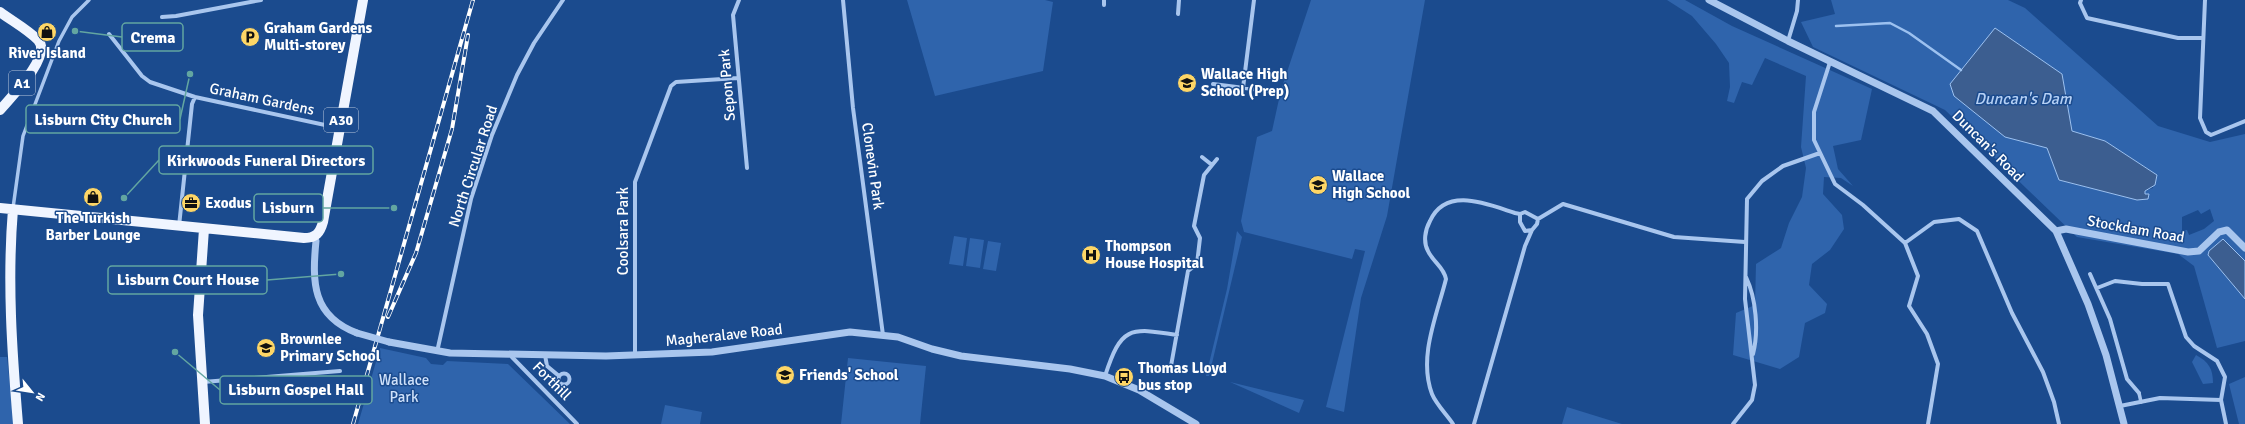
<svg xmlns="http://www.w3.org/2000/svg" width="2245" height="424" font-family="Signika,sans-serif">
  <style>
    .green { fill: #2f64ac; fill-rule: evenodd }
    .water { fill: #3c5e90; stroke: #9cc1f0 }
    .lines { fill: none; stroke-linecap: round; stroke-linejoin: round }
    .stream { stroke: #9cc1f0; stroke-width: 2.5 }
    .pedestrian { stroke: #a9c6ee; stroke-width: 3.5 }
    .minor { stroke: #a9c6ee; stroke-width: 4 }
    .tertiary { stroke: #a9c6ee; stroke-width: 7 }
    .primary { stroke: #f0f5ff; stroke-width: 10 }
    .rail-casing { stroke: #fff; stroke-width: 4 }
    .rail { stroke: #1b4b8e; stroke-width: 2.5; stroke-dasharray: 8; stroke-linecap: butt }
    .tertiary-bridge { stroke: #a9c6ee; stroke-width: 7 }
    .labels { text-anchor: middle; stroke-width: 3; stroke-linejoin: round; paint-order: stroke }
    .shield { fill: #1b4b8e; stroke: #bbc9dd; stroke-width: 1 }
    .shield-label { font-size: 14px; font-weight: bold; fill: #fff }
    .poi-label { font-size: 15px; font-weight: bold; fill: #fff; stroke: #1b4b8e; text-anchor: start }
    .street-label { font-size: 15px; fill: #fff; stroke: #1b4b8e }
    .park-label { font-size: 15px; fill: #cfe1fa; stroke: #1b4b8e }
    .water-label { font-size: 16px; font-style: italic; fill: #b5d0f5; stroke: #1b4b8e }
    .leader { fill: none; stroke: #63a6a1; stroke-width: 1.5 }
    .callout-dot { fill: #63a6a1; stroke: #1b4b8e; stroke-width: 1.5 }
    .callout { fill: #1b4b8e; stroke: #63a6a1; stroke-width: 1.5 }
    .callout-label { font-size: 16px; text-anchor: middle; font-weight: bold; fill: #fff }
  </style>
  <rect width="100%" height="100%" fill="#1b4b8e"/>
  <path class="green" d="M907 0H1045L1053 2 1043 71 935 96Z
    M1311 0H1425L1387 216 1361 298 1344 412 1326 407 1365 251 1355 249 1352 259 1244 232 1241 221 1257 137 1272 131 1281 90Z
    M1667 0H1685L1732 26 1872 89 1861 140 1833 146 1838 169 1853 186 1841 178 1824 177 1823 194 1842 215 1844 229 1830 250 1812 264 1809 285 1827 304 1825 313 1805 323 1799 357 1780 369 1733 355 1736 313 1755 305 1756 264 1781 248 1789 223 1802 197 1806 168 1801 147 1806 76 1765 58 1752 85 1742 82 1734 103 1727 101 1730 87 1729 63 1716 44 1692 16Z
    M1831 0H2008L2025 8 2158 126 2210 142 2245 134V261L2223 239 2209 251 2208 255 2245 299V341L2217 348 2194 266 2178 254 2077 237 1945 110 1813 47 1801 22 1835 14ZM2067 109 2072 131 2105 141 2154 173 2153 188 2145 191V194L2137 200 2059 180 2047 148ZM2210 209 2214 221 2204 229 2189 235 2187 230 2182 231V217L2198 210 2201 214Z
    M1237 231 1242 237 1209 376H1206L1227 289Z
    M954 236 967 238 963 266 949 264Z
    M970 238 984 240 980 268 966 266Z
    M988 241 1001 243 996 271 983 269Z
    M380 348 426 358 431 364 443 365 447 361 508 364 570 424H358Z
    M2196 355C2209 362 2213 369 2213 383L2203 384 2192 362Z
    M0 357H7L14 424H0Z
    M848 358 926 366 920 424H841Z
    M2245 377V424H2239L2229 384Z
    M1230 382 1304 400 1299 413Z
    M665 405 702 412 700 424H661Z
    M1567 407 1622 424H1562Z"/>
  <path class="water" d="M1995 28 2062 74 2072 131 2105 141 2157 175 2155 185 2145 191V194H2149L2148 199 2137 200 2059 180 2047 148 2005 137 1954 96 1950 84Z
    M2223 239 2245 261V299L2208 255 2209 251Z"/>
  <g class="lines">
    <path class="stream" d="M1836 26 1890 23 1909 33 1961 70"/>
    <path class="pedestrian" d="M13 208 23 136 59 41 72 17 89 0
      M2139 393 2141 402"/>
    <path class="minor" d="M739 0 733 15 747 168
      M843 0 853 108 883 335
      M2081 0 2080 3 2087 18 2178 38H2203
      M2205 0 2200 118 2206 132 2211 135 2245 121
      M1104 5V0
      M1178 14 1179 0
      M162 17 176 16 261 0
      M109 34 142 76 150 82 195 97 339 128
      M1788 41 1797 11 1798 0
      M1830 62 1814 112V140L1835 184 1863 205 1905 243 1918 276 1909 306 1927 334 1938 364 1928 424
      M1213 84 1276 92
      M1243 88 1254 0
      M1202 157 1212 165
      M1538 219 1563 204 1674 237 1745 242
      M179 226 192 104 195 97
      M1905 243 1934 222 1959 219 1977 231 2012 313 2043 372 2054 402 2059 424
      M2090 274 2110 319 2127 379 2139 393
      M1746 277C1756 298 1759 331 1753 354
      M2097 288 2115 281 2142 284H2168L2186 337 2194 346 2217 361 2225 377 2221 400 2226 424
      M437 352 471 199 492 135 517 75 534 43 563 0
      M510 355 577 424
      M545 355 547 366 559 376
      M635 355V182L671 86 676 82 738 78
      M1171 366 1188 271 1197 264 1200 238 1194 226 1204 175 1217 159
      M558.5 379a5.5 5.5 0 1 1 11 0a5.5 5.5 0 1 1-11 0Z
      M1105 376C1121 327 1129 327 1177 335
      M203 382 340 371
      M2120 406 2160 398 2221 400
      M1453 424C1447 415 1436 404 1432 394 1418 357 1437 315 1446 279 1444 267 1433 262 1428 251 1423 242 1425 230 1430 221 1446 186 1487 204 1515 213L1520 214 1525 212 1538 219 1537 224 1532 230 1525 231 1520 222V214
      M1474 424 1525 246 1532 230
      M1733 424 1752 400 1755 385 1745 299 1747 199 1762 181 1783 166 1820 153"/>
    <path class="tertiary" d="M1709 0 1788 41 1933 111 2056 231 2088 304 2106 355 2124 424
      M2056 231 2066 229 2188 252 2199 251 2219 232 2227 230 2245 248
      M314 237 316 241C312 282 312 316 357 333
      M389 342 450 353 606 356 712 352 850 332 898 337 932 349 961 356 1070 369 1105 376 1139 390 1196 424"/>
    <path class="primary" d="M0 12C12 21 27 29 38 40 53 56 10 98 0 110
      M0 208 304 238C316 238 320 233 323 222L363 0
      M13 209C7 281 12 352 18 424
      M204 229 198 315 205 424"/>
    <g class="rail-casing">
      <path id="rail" d="M388 317 416 253 452 129 468 35
        M353 424 473 0"/>
    </g>
    <use href="#rail" class="rail"/>
    <path class="tertiary-bridge" d="M357 333 389 342"/>
  </g>
  <defs>
    <g id="shop-disc" transform="scale(1)"><circle r="9.5" fill="#fed666" stroke="#1b4b8e"/><path d="M-5-2.5h2.3a2.7 3.5 0 0 1 5.4 0H5L5.5 6h-11ZM-1.5-2.5h3a1.5 2.3 0 0 0-3 0Z" fill="#111"/></g>
    <g id="parking-disc" transform="scale(1)"><circle r="9.5" fill="#fed666" stroke="#1b4b8e"/><path d="M-3.5-5.5H1a3.5 3.5 0 0 1 0 7H-1V5.5H-3.5ZM-1-3.4V-.6H.8a1.4 1.4 0 0 0 0-2.8Z" fill="#111"/></g>
    <g id="school-disc" transform="scale(1)"><circle r="9.5" fill="#fed666" stroke="#1b4b8e"/><path d="M0-5L7-2L0 1L-7-2ZM-4 1L0 2.5L4 1V4Q0 6-4 4Z" fill="#111"/></g>
    <g id="office-disc" transform="scale(1)"><circle r="9.5" fill="#fed666" stroke="#1b4b8e"/><path d="M-6-3h4V-5.5h4V-3h4V5H-6ZM-1-4.5V-3h2v-1.5ZM-6 0V1H6V0Z" fill="#111"/></g>
    <g id="hospital-disc" transform="scale(1)"><circle r="9.5" fill="#fed666" stroke="#1b4b8e"/><path d="M-5-5h3v3.5h4V-5h3V5h-3V1.5h-4V5h-3Z" fill="#111"/></g>
    <g id="bus-disc" transform="scale(1)"><circle r="9.5" fill="#fed666" stroke="#1b4b8e"/><path d="M-5-6H5V4H4V6H2V4H-2V6H-4V4H-5ZM-3.5-4V0h7V-4ZM-3.5 1.2v1.5H-2V1.2ZM2 1.2v1.5H3.5V1.2Z" fill="#111"/></g>
  </defs>
  <g fill-rule="evenodd">
    <use href="#shop-disc" x="47" y="32"/>
    <use href="#parking-disc" x="250" y="37"/>
    <use href="#school-disc" x="1187" y="83"/>
    <use href="#school-disc" x="1318" y="185"/>
    <use href="#shop-disc" x="93" y="197"/>
    <use href="#office-disc" x="191" y="203"/>
    <use href="#hospital-disc" x="1091" y="255"/>
    <use href="#school-disc" x="266" y="348"/>
    <use href="#school-disc" x="785" y="375"/>
    <use href="#bus-disc" x="1124" y="377"/>
  </g>
  <g class="labels">
    <g class="shield">
      <rect x="9" y="71" width="26" height="24" rx="3"/>
      <rect x="324" y="108" width="34" height="24" rx="3"/>
    </g>
    <g class="shield-label">
      <text x="22" y="88">A1</text>
      <text x="341" y="125">A30</text>
    </g>
    <g class="poi-label">
      <text x="264" y="33">Graham Gardens<tspan x="264" dy="17">Multi-storey</tspan></text>
      <text x="47" y="58" text-anchor="middle">River Island</text>
      <text x="1201" y="79">Wallace High<tspan x="1201" dy="17">School (Prep)</tspan></text>
      <text x="1332" y="181">Wallace<tspan x="1332" dy="17">High School</tspan></text>
      <text x="205" y="208">Exodus</text>
      <text x="93" y="223" text-anchor="middle">The Turkish<tspan x="93" dy="17">Barber Lounge</tspan></text>
      <text x="1105" y="251">Thompson<tspan x="1105" dy="17">House Hospital</tspan></text>
      <text x="280" y="344">Brownlee<tspan x="280" dy="17">Primary School</tspan></text>
      <text x="1138" y="373">Thomas Lloyd<tspan x="1138" dy="17">bus stop</tspan></text>
      <text x="799" y="380">Friends' School</text>
    </g>
    <g class="street-label">
      <text transform="translate(727 85) rotate(-95)" y="5">Sepon Park</text>
      <text transform="translate(262 99) rotate(12)" y="5">Graham Gardens</text>
      <text transform="translate(1988 146) rotate(45)" y="5">Duncan's Road</text>
      <text transform="translate(473 166) rotate(-72)" y="5">North Circular Road</text>
      <text transform="translate(873 166) rotate(82)" y="5">Clonevin Park</text>
      <text transform="translate(2136 229) rotate(10)" y="5">Stockdam Road</text>
      <text transform="translate(623 231) rotate(-90)" y="5">Coolsara Park</text>
      <text transform="translate(724 335) rotate(-6)" y="5">Magheralave Road</text>
      <text transform="translate(552 381) rotate(45)" y="5">Forthill</text>
    </g>
    <g class="park-label">
      <text x="404" y="385">Wallace<tspan x="404" dy="17">Park</tspan></text>
    </g>
    <g class="water-label">
      <text x="2023" y="104">Duncan's Dam</text>
    </g>
  </g>
  <path class="leader" d="M75 31L122 37M190 74L180 119M124 198L159 160M394 208L323 208M341 274L267 280M175 352L220 390"/>
  <g class="callout-dot">
    <circle cx="75" cy="31" r="4"/>
    <circle cx="190" cy="74" r="4"/>
    <circle cx="124" cy="198" r="4"/>
    <circle cx="394" cy="208" r="4"/>
    <circle cx="341" cy="274" r="4"/>
    <circle cx="175" cy="352" r="4"/>
  </g>
  <g class="callout">
    <rect x="122" y="23" width="61" height="28" rx="4"/>
    <rect x="26" y="105" width="154" height="28" rx="4"/>
    <rect x="159" y="146" width="214" height="28" rx="4"/>
    <rect x="254" y="194" width="69" height="28" rx="4"/>
    <rect x="108" y="266" width="159" height="28" rx="4"/>
    <rect x="220" y="376" width="152" height="28" rx="4"/>
  </g>
  <g class="callout-label">
    <text x="153" y="43">Crema</text>
    <text x="103" y="125">Lisburn City Church</text>
    <text x="266" y="166">Kirkwoods Funeral Directors</text>
    <text x="288" y="213">Lisburn</text>
    <text x="188" y="285">Lisburn Court House</text>
    <text x="296" y="395">Lisburn Gospel Hall</text>
  </g>
  <g transform="translate(32 392) rotate(120)" stroke="#1b4b8e" stroke-width="3" paint-order="stroke">
  <path d="M0-3L7 15L0 10L-7 15Z" fill="#ffffff"/>
  <text y="-6" font-size="11" font-weight="bold" text-anchor="middle" fill="#ffffff">N</text>
  </g>
</svg>
